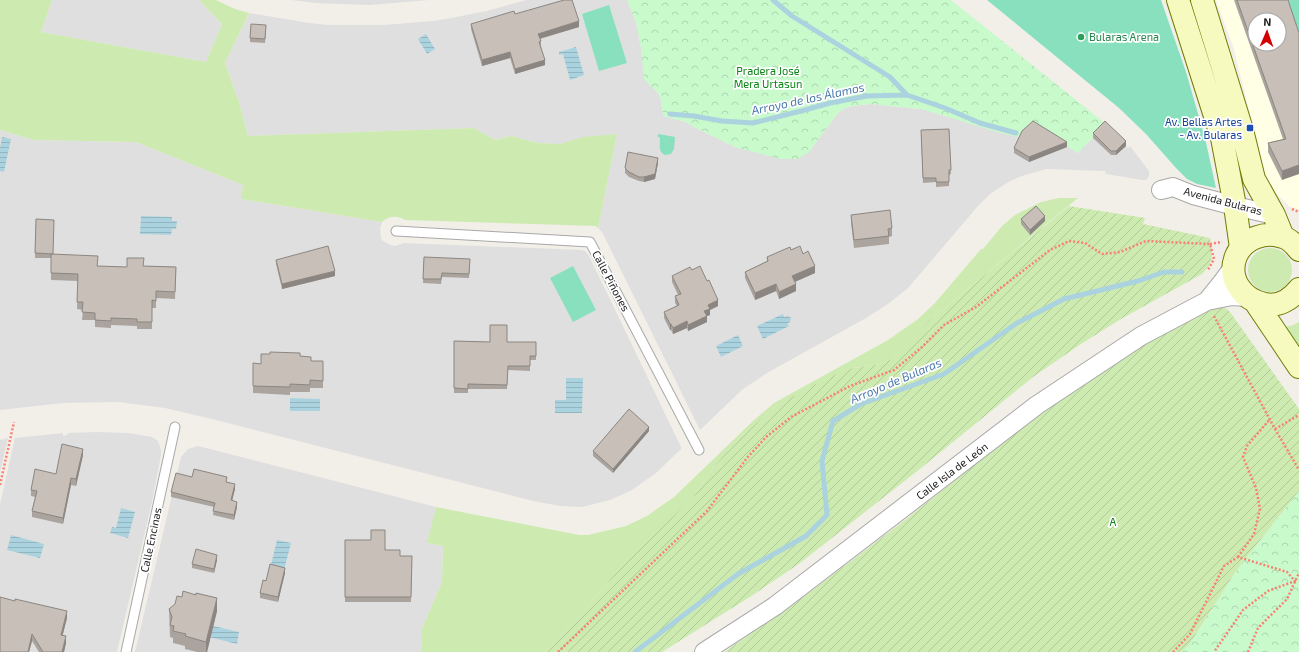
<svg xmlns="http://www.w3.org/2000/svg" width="1299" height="652" font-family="'Exo 2',sans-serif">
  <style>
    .residential { fill: #e0dfdf }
    .education { fill: #ffffe5; fill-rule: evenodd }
    .grass { fill: #cdebb0 }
    .park { fill: url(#park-crowns) }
    .garden { fill: url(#garden-furrows) }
    .pitch { fill: #88e0be }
    .water { fill: url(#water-rules) }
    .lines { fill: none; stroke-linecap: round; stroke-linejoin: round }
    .stream { stroke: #aad3df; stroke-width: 5 }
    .lane-casing { stroke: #a9a9a9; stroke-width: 11 }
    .street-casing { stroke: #a9a9a9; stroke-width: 20 }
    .secondary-casing { stroke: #707d05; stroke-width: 24 }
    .path { stroke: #fa8072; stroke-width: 2.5; stroke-dasharray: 2 2; stroke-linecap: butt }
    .lane { stroke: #fff; stroke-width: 9 }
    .street { stroke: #fff; stroke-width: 18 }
    .secondary { stroke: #f7fabf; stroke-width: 22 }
    .wall { fill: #aba49e }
    .shaded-wall { fill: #8b8681 }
    .building { fill: #c7bfb8; stroke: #8b8681; fill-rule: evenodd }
    .leisure-dot { fill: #2e9e5b; stroke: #fff; stroke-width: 1.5 }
    .transit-dot { fill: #1a4fb4; stroke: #fff; stroke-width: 1.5 }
    .labels { text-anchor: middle; stroke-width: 3.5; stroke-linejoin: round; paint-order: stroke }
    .leisure-label { font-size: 11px; fill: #27864d; stroke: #fff; text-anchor: start }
    .park-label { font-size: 11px; fill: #0c8416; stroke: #fff }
    .transit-label { font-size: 11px; fill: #164399; stroke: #fff; text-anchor: end }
    .street-label { font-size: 11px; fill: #222; stroke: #fff }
    .water-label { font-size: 12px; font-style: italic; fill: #4a7aab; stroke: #fff }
  </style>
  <defs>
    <pattern id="park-crowns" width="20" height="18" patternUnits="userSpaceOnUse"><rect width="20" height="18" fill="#c8facc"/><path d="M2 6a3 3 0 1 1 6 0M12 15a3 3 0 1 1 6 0" fill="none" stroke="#acd6af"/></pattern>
    <pattern id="garden-furrows" width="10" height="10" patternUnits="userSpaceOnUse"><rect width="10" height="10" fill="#cdebb0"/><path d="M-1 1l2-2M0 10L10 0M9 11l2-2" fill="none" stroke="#b0c997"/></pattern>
    <pattern id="water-rules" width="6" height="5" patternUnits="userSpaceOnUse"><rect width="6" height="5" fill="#aad3df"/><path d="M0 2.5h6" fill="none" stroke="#92b5bf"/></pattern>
  </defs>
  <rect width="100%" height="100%" fill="#f2efe9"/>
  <path class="residential" d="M52 0H199L222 24 206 62 41 32Z
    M291 0H429L370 5 316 3Z
    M526 0H627L636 22 641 48 646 81 658 93 661 100 663 116 686 122 696 128 735 147 808 153 837 114 843 109 852 106 870 104 921 109 935 112 1033 125 1078 153 1105 125 1128 148 1130 146 1149 171V176L1146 180H1142L1106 174 1105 171 1046 169 1022 176 1010 181 990 194 978 206 908 288 888 304 866 318 767 373 743 389 700 430 602 232 598 228 617 134 560 144 538 143 511 136 495 140 474 128 248 136 239 102 225 63 249 13 309 23 329 25H383L434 21 451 18 487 11Z
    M0 130 34 140 136 142 243 185 242 199 382 222 380 229 381 238 383 241 391 245 395 246 404 243 581 250 585 251 588 254 608 295 681 447V449L656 473 632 490 610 500 582 507 560 506 533 501 216 420 165 408 118 402 63 403 0 410Z
    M96 432 128 433 152 437 158 441 161 450V455L152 502 117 652H0V504L15 438 63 433V436L67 435 68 433Z
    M8 438 0 472V440Z
    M198 446 436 507 428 543 443 546 442 582 421 631 422 652H135L181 457 188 449Z"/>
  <path class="education" d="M1216 0H1299V209L1290 207 1268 185 1233 46ZM1255 20H1279V44H1255Z"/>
  <path class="grass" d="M0 0H52L41 32 206 62 222 24 199 0H216L235 9 249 13 225 63 239 102 248 136 474 128 495 140 511 136 538 143 560 144 583 137 617 134 598 228 595 226 405 220C397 215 389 216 382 222L241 199 243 185 136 142 34 140 0 130Z
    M1059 198H1078L930 320 892 359 880 364 853 368 776 406 742 436 716 464 692 499 627 559 590 604 548 649 543 652H422L421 631 442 582 443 546 427 543 436 507 579 535H588L626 526 647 516 674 497 753 421 774 403 888 340 918 319 935 303 981 249H983L1002 226 1015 215 1041 202Z
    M1248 270a22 22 0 1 1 44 0a22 22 0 1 1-44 0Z
    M1299 322V355L1282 328 1293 325Z"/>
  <path class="park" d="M627 0H951L1106 124 1078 153 1033 126 1019 137 1001 133 921 109 870 104 852 106 843 109 837 114 808 153 797 159H780L735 147 696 128 686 122 663 116 661 100 658 93 644 79 641 48 636 22Z
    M1299 491V652H1181L1189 645 1236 571Z"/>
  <path class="garden" d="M1069 206 1145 218 1143 224 1210 238C1212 253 1215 262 1202 274L1121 319 1081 344 1033 377 916 472 800 563 753 595 662 652H543L548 649 590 604 627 559 692 499 716 464 742 436 776 406 829 377 853 368 880 364 892 359 930 320Z
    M1223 306 1230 312 1299 409V491L1236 571 1189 645 1181 652H724L794 604 905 520 996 448 1073 389 1111 363 1210 307Z"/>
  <path class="pitch" d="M987 0H1161L1186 72 1205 138 1216 188 1197 184 1187 179 1176 168 1146 134 1119 108Z
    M1285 0H1299V33Z
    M609 5 627 63 599 71 582 14Z
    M659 134 675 137 674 149 671 154 665 155C658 152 660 145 660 138L657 136Z
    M573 266 596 310 573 322 550 278Z"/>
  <path class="water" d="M426 34 435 49 427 54 418 39Z
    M576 47 584 75 570 80 563 54 559 55V52Z
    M2 137 11 139 4 172 0 171V148Z
    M141 216 172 217V221H177L176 229H172L171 235 140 234Z
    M783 314 784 317 788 316 791 318 790 322 787 324 789 326 763 339 757 326Z
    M738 335 743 346 721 357 716 346Z
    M566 378H583L582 413H555V400H566Z
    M290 398 320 399V411H290Z
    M121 508 135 512 128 538 110 533 112 527 116 528Z
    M11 535 44 544 40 558 7 550Z
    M277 540 291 543 284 570 270 569Z
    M205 624 239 632 237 644 201 635Z"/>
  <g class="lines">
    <path class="stream" d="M773 0 792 16 890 77 907 95
      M670 114 694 116 722 121 753 123 805 110 830 103 867 96 907 95 945 108 980 123 1016 133
      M635 652 738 574 806 536 827 515 822 461 833 421 861 404 944 374 1017 323 1064 299 1138 281 1164 272H1182"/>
    <g class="lane-casing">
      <path id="lane" d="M396 231 590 242 699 450
        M126 652 175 427"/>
    </g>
    <g class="street-casing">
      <path id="street" d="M1161 190 1173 187 1193 195 1235 206 1274 215
        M1207 301 1223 281 1234 266
        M704 652 775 606 1037 405 1141 336 1207 301 1232 296 1246 297"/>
    </g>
    <g class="secondary-casing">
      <path id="secondary" d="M1178 0 1222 138 1235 206 1241 248
        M1202 0 1242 130 1254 179 1274 215 1283 237
        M1299 250C1295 245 1290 239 1283 237 1265 231 1244 238 1236 256 1227 279 1243 300 1265 304 1279 307 1291 299 1299 289
        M1256 303 1299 367"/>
    </g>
    <path class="path" d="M1292 209 1299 212
      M1210 244 1222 242
      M1214 316 1275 429 1299 470
      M1275 429 1299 415
      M0 485 14 422
      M1238 557 1254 534 1260 509 1256 488 1243 457 1247 446 1270 419
      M558 652 707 511 747 458 766 437 791 417 850 386 894 370 922 347 944 325 976 307 1050 250 1069 241 1085 243 1102 254 1120 252 1146 241 1210 244 1214 259 1208 270
      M1173 652 1190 634 1224 566 1238 557 1287 572 1295 581 1268 591 1243 610 1214 652
      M1248 652 1258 628 1287 599 1299 573"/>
    <use href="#lane" class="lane"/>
    <use href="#street" class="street"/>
    <use href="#secondary" class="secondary"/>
  </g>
  <path class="wall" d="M1234 0H1288L1299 33 1282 180 1268 152V143L1283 139Z
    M515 14 579 27 540 39 541 41V46L545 65 515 74 510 58 482 66 471 29V24Z
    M266 30 265 43 250 42V38Z
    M949 129 951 174 949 175V186L936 187V182L923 183 921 135Z
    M1093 133 1126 146 1116 155H1111L1093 138Z
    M1067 147 1029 162 1014 153V148Z
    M658 163 655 179 644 182 639 181 629 177 625 173V168Z
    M851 215 892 228V236L889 237V244L854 248 851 223Z
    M36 219 53 254 98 266 127 267 144 266 176 267 175 299 156 298V308H152V329H137V326L111 325V328L95 327V320H82L83 310 77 309 78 281 51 280V258H35Z
    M1021 219 1045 221 1030 235 1021 224Z
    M791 250 803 254 815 273 795 282 796 291 779 299 776 291 755 300 745 278V272L767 261V257Z
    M424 257 470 264 469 278 442 277 441 284 423 283Z
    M276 260 335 276 282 289 276 264Z
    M692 270 718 306 710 310V315L707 316V322L688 331 687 328 673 334 671 330H670L664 318V312L677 306 675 303V296L678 295 672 282V276Z
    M454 341 490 342H536V360H530V371L508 370 507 389H468V393H454Z
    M300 356 311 361H323V388H310V392H290V395L253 393V363L261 364Z
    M649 431 613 473 593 456V451Z
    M83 455 76 486 71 485 63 524 32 517V511L35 497 31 496V490L56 474Z
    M192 477 227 482 235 489 232 501 237 507 234 520 213 515 214 507 171 497V492Z
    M345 540 385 550 400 556H412L411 602H345Z
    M217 560 214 573 192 568V564Z
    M285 573 278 602 260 598V593L266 581Z
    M0 597 67 618 62 636 66 643 64 652H39L32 641 29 652H0Z
    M169 609 217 611 207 652H197L185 649V646L173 643V638L170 637Z"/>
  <path class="shaded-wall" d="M579 21V27L538 39V34Z
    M510 52V58L482 66V60Z
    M545 60V65L515 74V69Z
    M1126 141V146L1116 155V151Z
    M1067 142V147L1029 162V157Z
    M658 158V163L655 179 644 182V177Z
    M1299 165V174L1282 180V171Z
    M1045 216V221L1030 235V230Z
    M815 266V273L792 283V276Z
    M335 271V276L282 289V284Z
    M776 284V291L755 300V293Z
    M796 284V291L779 299V292Z
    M718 300V306L710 310V315L707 316V322L688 331V325L704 311 708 305Z
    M687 321V328L673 334V328Z
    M670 324H671V330H670Z
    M649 427V431L613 473V469Z
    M83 449V455L76 486V479Z
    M71 478V485L63 524V518Z
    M235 484V489L231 505V500Z
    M237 502V507L234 520V515Z
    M217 555V560L214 573V569Z
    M285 568V573L278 602V597Z
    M217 598V611L207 652H206V642Z
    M67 611V618L61 642V635Z
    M32 634V641L29 652H28Z
    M66 636V643L64 652H62Z"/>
  <path class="building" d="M564 0H572L579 21 538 34 541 41 539 42 545 60 515 69 510 52 482 60 471 24 514 11 515 14Z
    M1237 0H1288L1299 33V165L1282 171 1268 143 1286 139ZM1255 20H1279V44H1255Z
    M251 24 266 25 265 39 250 38Z
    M1033 121 1067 142 1029 157 1014 148 1022 131Z
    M1105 121 1126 141 1116 151H1111L1093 133Z
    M949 129 951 170H949V182H936V178H923L921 130Z
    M628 152 658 158 655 174 644 177H639L629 172 625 168Z
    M1036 206 1045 216 1030 230 1021 219Z
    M890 210 892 228 888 229 889 236 854 240 851 215Z
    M36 219 54 220 53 254 35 253Z
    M328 246 335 271 282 284 276 260Z
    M800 246 803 254 808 251 815 266 792 276 796 284 779 292 776 284 755 293 745 272 768 261 767 257 790 247 791 250Z
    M51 254 98 256 97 266 127 267V258H144L143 266 176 267 175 292 156 291V301L152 300V322H137V319L111 318V321L95 320V313L82 312 83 302H77L78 274 51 273Z
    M424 257 470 259 469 274 442 273 441 279H423Z
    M700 266 707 281 709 280 718 300 708 305 710 309 704 311 707 316 688 325 687 321 673 328 671 324H670L664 312 679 305 675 296 681 294 672 276 690 267 692 270Z
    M490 325H507V342H536V356H530V366H508L507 385 468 384V389L454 388V341L490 342Z
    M270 352 300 353V356L311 357V361H323V381L310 380V385L290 384V387L253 386V363L261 364V354H270Z
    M629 409 649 427 613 469 593 451Z
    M62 444 83 449 76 479 71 478 63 518 32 511 37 491 31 490 35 469 56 474Z
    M194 469 227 477 226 482 235 484 231 500 237 502 234 515 213 511 215 503 171 492 176 473 192 477Z
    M371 530H385V550H400V556H412L411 597H345V540H371Z
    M196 549 217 555 214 569 192 564Z
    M270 564 285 568 278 597 260 593 263 580 266 581Z
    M183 591 196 595V593L217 598 206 642 185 636 186 634 173 631 174 626 170 625 172 617 169 609 175 604 177 596 182 597Z
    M0 597 15 601V599L67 611 61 635 66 636 62 652H43L32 634 28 652H0Z"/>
  <circle class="leisure-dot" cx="1081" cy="37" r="4"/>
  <rect class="transit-dot" x="1246" y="124" width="8" height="8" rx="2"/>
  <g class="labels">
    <g class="leisure-label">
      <text x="1089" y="41">Bularas Arena</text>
    </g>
    <g class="park-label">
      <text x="768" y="75">Pradera José<tspan x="768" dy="13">Mera Urtasun</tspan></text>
      <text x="1113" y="526">A</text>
    </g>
    <g class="transit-label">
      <text x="1242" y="126">Av. Bellas Artes<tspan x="1242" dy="13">- Av. Bularas</tspan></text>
    </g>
    <g class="street-label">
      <text transform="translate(1223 201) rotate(15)" y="4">Avenida Bularas</text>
      <text transform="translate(611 281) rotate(62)" y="4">Calle Piñones</text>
      <text transform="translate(952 471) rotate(-37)" y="4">Calle Isla de León</text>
      <text transform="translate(151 540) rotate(-78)" y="4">Calle Encinas</text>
    </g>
    <g class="water-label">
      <text transform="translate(808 99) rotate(-12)" y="4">Arroyo de los Álamos</text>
      <text transform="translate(896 381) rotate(-23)" y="4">Arroyo de Bularas</text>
    </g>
  </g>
  <g transform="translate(1267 32) rotate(2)"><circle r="19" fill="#ffffff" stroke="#a7a7a7"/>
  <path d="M0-3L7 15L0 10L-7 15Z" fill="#d40000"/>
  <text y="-6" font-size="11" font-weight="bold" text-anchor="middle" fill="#222222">N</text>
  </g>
</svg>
